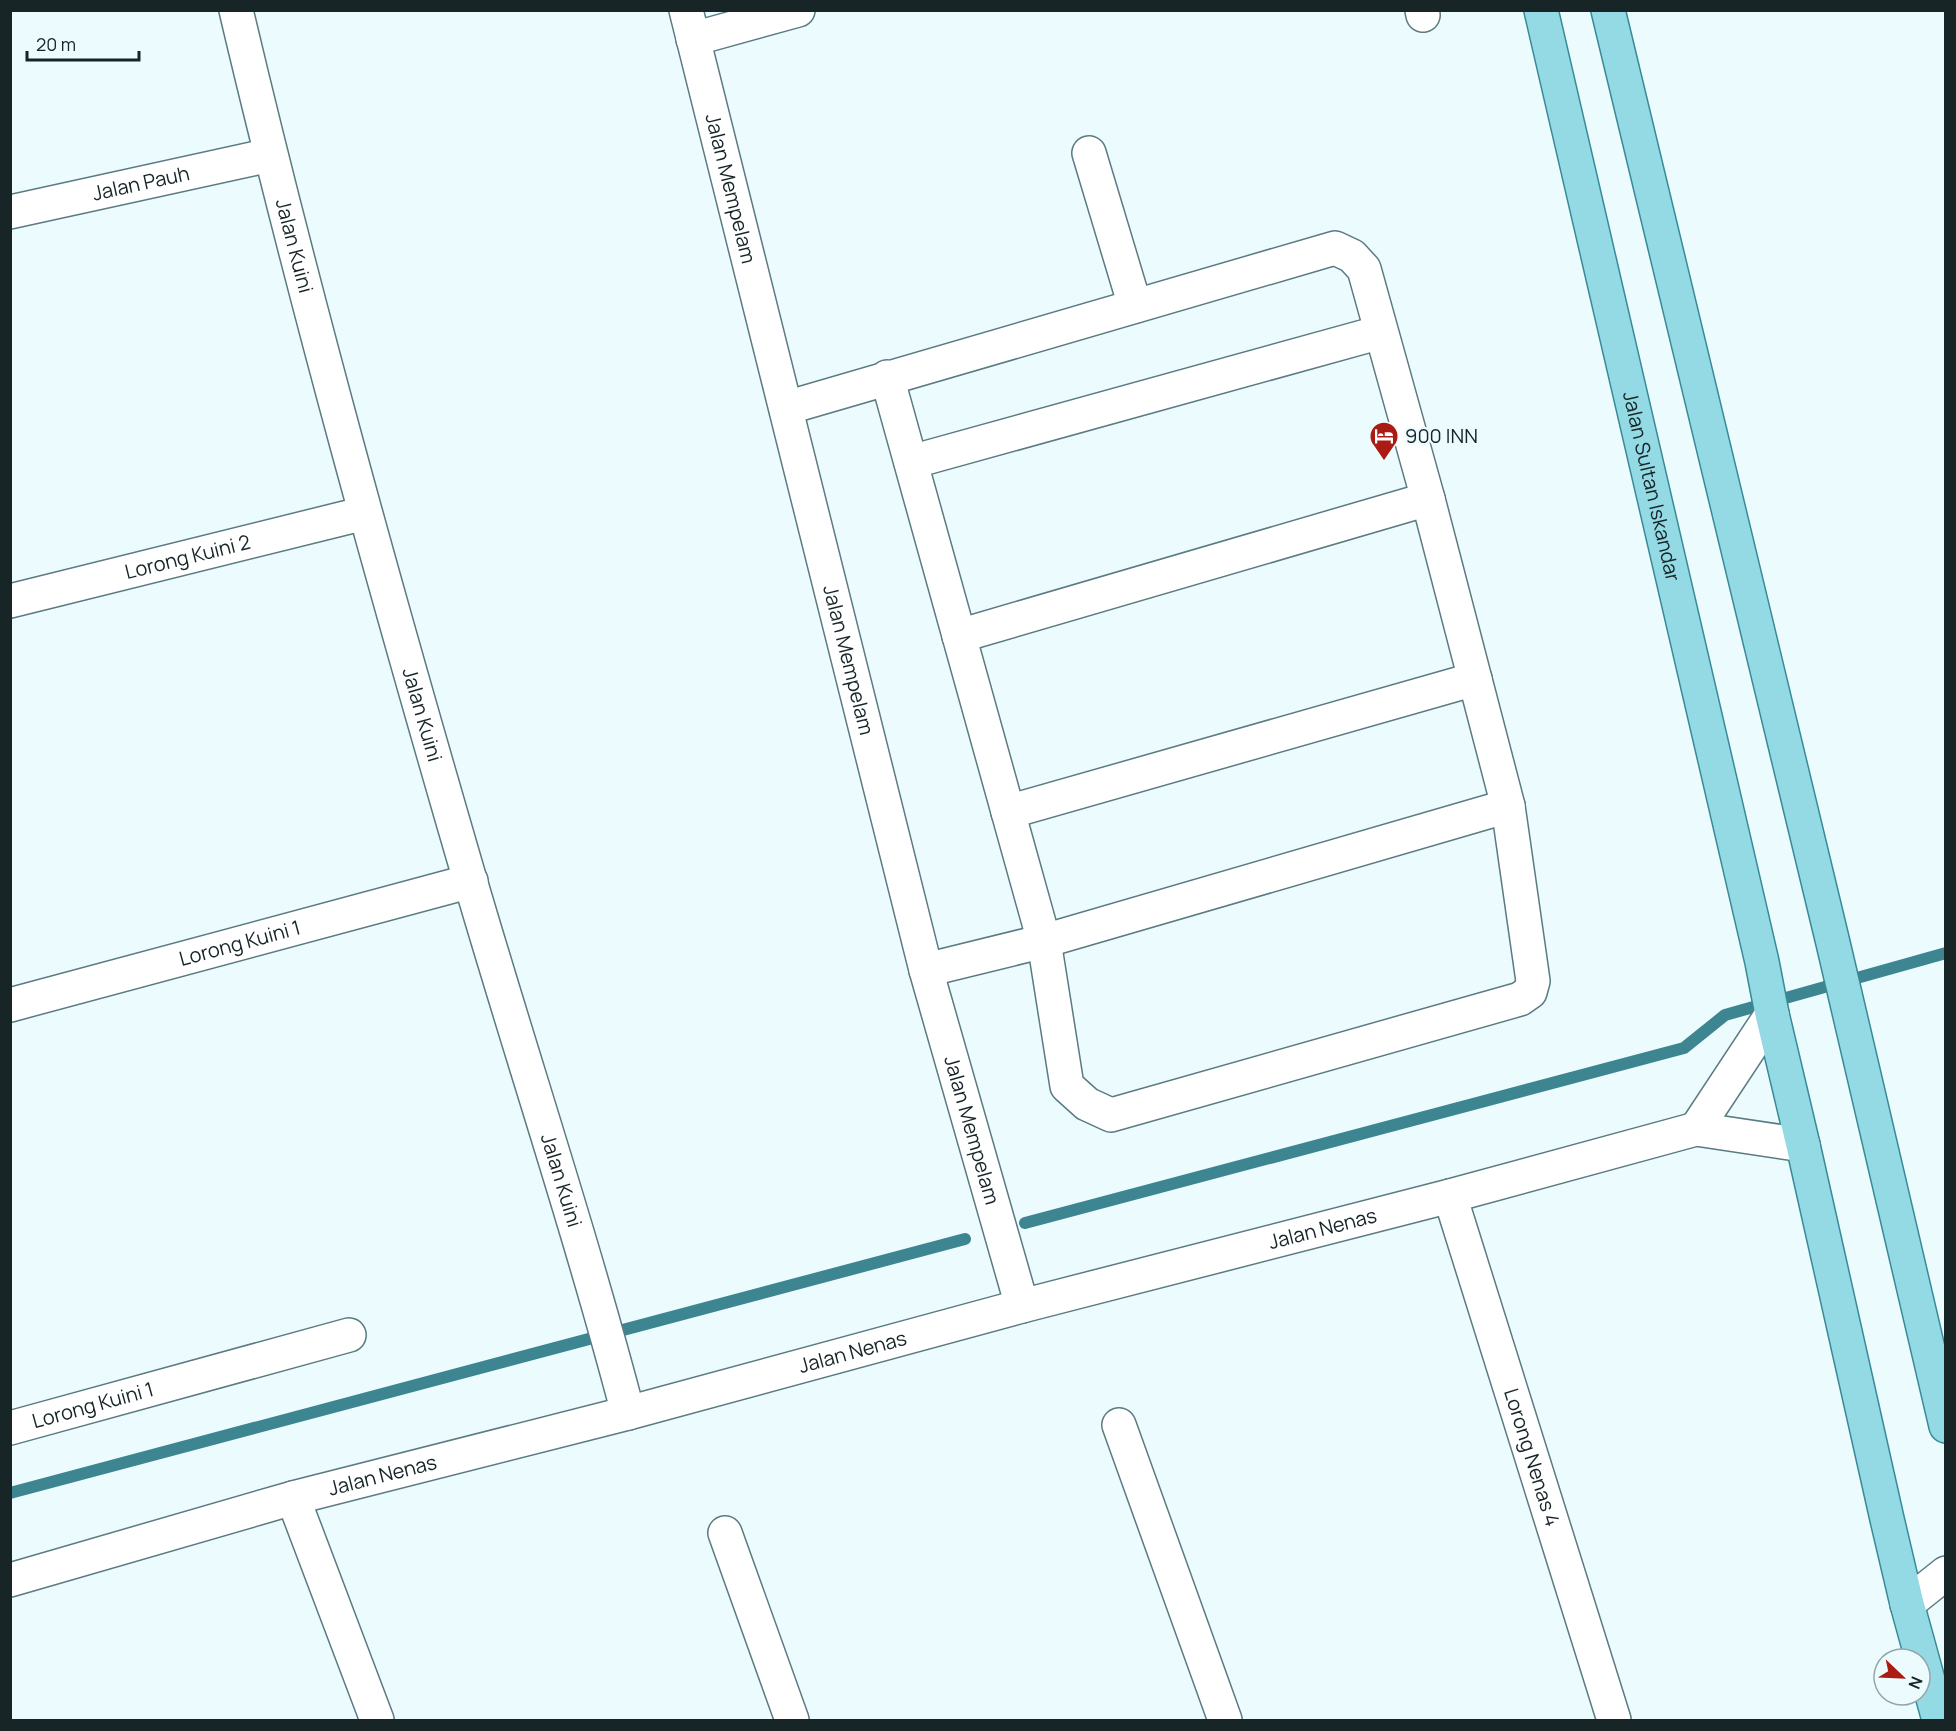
<svg xmlns="http://www.w3.org/2000/svg" width="1956" height="1731" font-family="Manrope,sans-serif">
  <style>
    .lines { fill: none; stroke-linecap: round; stroke-linejoin: round }
    .stream { stroke: #3d8691; stroke-width: 12 }
    .minor-casing { stroke: #5a7b81; stroke-width: 36 }
    .major-casing { stroke: #398a97; stroke-width: 36 }
    .minor { stroke: #fff; stroke-width: 33 }
    .major { stroke: #94dae5; stroke-width: 33 }
    .labels { text-anchor: middle; stroke-width: 4.5; stroke-linejoin: round; paint-order: stroke }
    .street-label { font-size: 20px; fill: #172527; stroke: #ecfbfd }
    .poi-label { font-size: 20px; fill: #172527; stroke: #ecfbfd; text-anchor: start }
  </style>
  <rect width="100%" height="100%" fill="#ecfbfd"/>
  <g class="lines">
    <path class="stream" d="M1025 1223 1684 1048 1725 1015 1946 953
      M10 1493 965 1239"/>
    <g class="minor-casing">
      <g id="minor">
        <path id="s1" d="M236 10C305 302 386 592 470 880 522 1058 581 1234 628 1413"/>
        <path id="s2" d="M686 10 926 970 1022 1306"/>
        <path d="M1422 10 1423 15"/>
        <path d="M693 39 798 10"/>
        <path d="M1089 153 1135 306"/>
        <path id="s3" d="M10 212 270 155"/>
        <path d="M786 408 1335 248 1352 256 1364 269 1428 499 1508 806 1533 981 1530 992 1520 999 1111 1115 1087 1104 1067 1086 1044 941 887 377"/>
        <path d="M911 462 1381 332"/>
        <path id="s4" d="M10 601 365 513"/>
        <path d="M959 636 1428 499"/>
        <path d="M1008 812 1475 679"/>
        <path d="M926 970 1044 941 1508 806"/>
        <path id="s5" d="M10 1005 471 881"/>
        <path d="M1696 1129 1772 1014"/>
        <path id="s6" d="M1450 1196 1614 1720"/>
        <path d="M1119 1425 1225 1720"/>
        <path id="s7" d="M10 1428 349 1335"/>
        <path d="M293 1498 377 1720"/>
        <path d="M725 1533 792 1720"/>
        <path id="s8" d="M10 1580 293 1498 628 1413 1022 1306 1450 1196 1696 1129 1803 1145"/>
        <path d="M1907 1604 1946 1573"/>
      </g>
    </g>
    <g class="major-casing">
      <g id="major">
        <path id="s9" d="M1541 10 1762 962 1772 1014 1803 1145 1887 1519 1907 1604 1939 1720"/>
        <path d="M1608 10 1833 943 1946 1426"/>
      </g>
    </g>
    <use href="#minor" class="minor"/>
    <use href="#major" class="major"/>
  </g>
  <defs>
    <g id="hotel-pin" transform="scale(1.5)"><path d="M0 17L-7.5 6A9.5 9.5 0 1 1 7.5 6Z" fill="#ac1b13" stroke="#ecfbfd"/><path d="M-6-4.5h1.5V1H6V5H4.5V3h-9V5H-6ZM-4 0a1.8 1.8 0 1 1 3.6 0ZM.5 0V-2.5h3Q6-2.5 6 0Z" fill="#fff"/></g>
  </defs>
  <g fill-rule="evenodd">
    <use href="#hotel-pin" x="1384" y="436"/>
  </g>
  <g class="labels">
    <g class="street-label">
      <text dy="7" stroke="none"><textPath href="#s3" startOffset="134">Jalan Pauh</textPath></text>
      <text dy="7" stroke="none"><textPath href="#s2" startOffset="184">Jalan Mempelam</textPath></text>
      <text dy="7" stroke="none"><textPath href="#s1" startOffset="243">Jalan Kuini</textPath></text>
      <text dy="7" stroke="none"><textPath href="#s9" startOffset="489">Jalan Sultan Iskandar</textPath></text>
      <text dy="7" stroke="none"><textPath href="#s4" startOffset="183">Lorong Kuini 2</textPath></text>
      <text dy="7" stroke="none"><textPath href="#s2" startOffset="670">Jalan Mempelam</textPath></text>
      <text dy="7" stroke="none"><textPath href="#s1" startOffset="729">Jalan Kuini</textPath></text>
      <text dy="7" stroke="none"><textPath href="#s5" startOffset="238">Lorong Kuini 1</textPath></text>
      <text dy="7" stroke="none"><textPath href="#s2" startOffset="1156">Jalan Mempelam</textPath></text>
      <text dy="7" stroke="none"><textPath href="#s1" startOffset="1215">Jalan Kuini</textPath></text>
      <text dy="7" stroke="none"><textPath href="#s8" startOffset="1359">Jalan Nenas</textPath></text>
      <text dy="7" stroke="none"><textPath href="#s8" startOffset="873">Jalan Nenas</textPath></text>
      <text dy="7" stroke="none"><textPath href="#s7" startOffset="86">Lorong Kuini 1</textPath></text>
      <text dy="7" stroke="none"><textPath href="#s6" startOffset="274">Lorong Nenas 4</textPath></text>
      <text dy="7" stroke="none"><textPath href="#s8" startOffset="387">Jalan Nenas</textPath></text>
    </g>
    <g class="poi-label">
      <text x="1405" y="443">900 INN</text>
    </g>
  </g>
  <rect width="1956" height="1731" fill="none" stroke="#172527" stroke-width="24"/>
  <g transform="translate(1902 1677) rotate(113)"><circle r="28" fill="#ecfbfd" stroke="#97a5a7" stroke-width="1.5"/>
  <path d="M0-4.5L10 22L0 15L-10 22Z" fill="#ac1b13"/>
  <text y="-9" font-size="16" font-weight="bold" text-anchor="middle" fill="#172527">N</text>
  </g>
  <path d="M27 51v9h112v-9" fill="none" stroke="#172527" stroke-width="3"/>
  <text x="36" y="51" font-size="18" fill="#172527" stroke="#ecfbfd" stroke-width="4.5" paint-order="stroke">20 m</text>
</svg>
